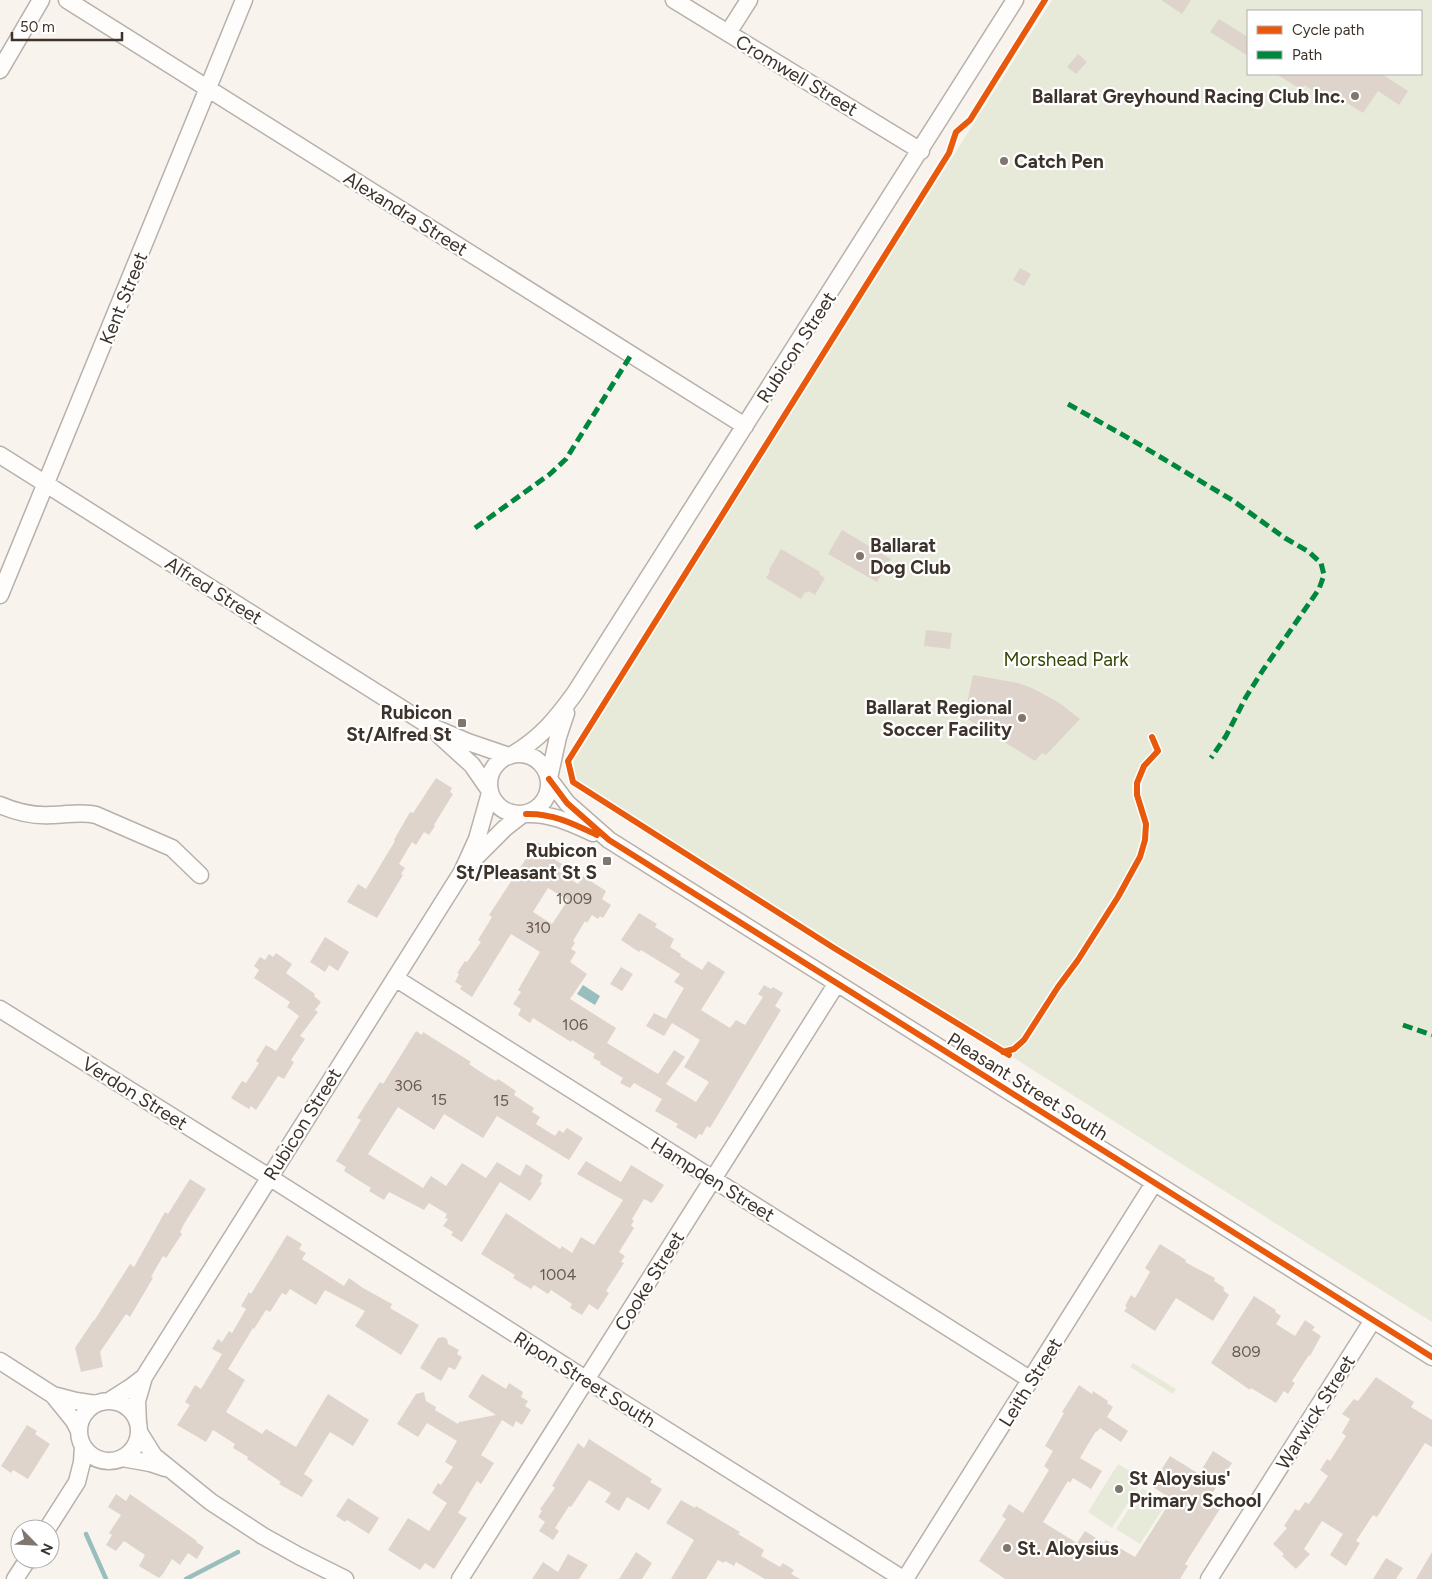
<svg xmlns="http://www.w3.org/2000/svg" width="1432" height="1579" font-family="Figtree,sans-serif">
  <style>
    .green { fill: #e7ead9; fill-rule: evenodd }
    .water { fill: #98bebe }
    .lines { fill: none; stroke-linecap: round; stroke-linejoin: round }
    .stream { stroke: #98bebe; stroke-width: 4.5 }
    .building { fill: #ded4cc; fill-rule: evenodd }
    .minor-casing { stroke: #b8b0aa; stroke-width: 19 }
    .minor { stroke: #fefdfc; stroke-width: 16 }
    .quiet { stroke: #00873e; stroke-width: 5; stroke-dasharray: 10 5; stroke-linecap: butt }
    .cycleway-casing { stroke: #fff; stroke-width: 9 }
    .cycleway { stroke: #e8590c; stroke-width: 6 }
    .poi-dot { fill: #7f766f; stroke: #fff; stroke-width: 2 }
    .labels { text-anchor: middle; stroke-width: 4.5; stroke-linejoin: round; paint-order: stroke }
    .number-label { font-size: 16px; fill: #655b52 }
    .street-label { font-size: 19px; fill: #3d332a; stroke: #fff }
    .poi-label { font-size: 19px; font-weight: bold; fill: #3d332a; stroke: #fff; text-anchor: end }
    .park-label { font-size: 19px; fill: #364805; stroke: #fff }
  </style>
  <rect width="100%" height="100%" fill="#f9f3ee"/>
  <path class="green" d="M1052 0H1432V1322L574 780 568 764ZM1248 11H1421V74H1248Z
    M1133 1363 1176 1389 1173 1394 1130 1367Z
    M1118 1464 1143 1479 1112 1528 1088 1512Z
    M1142 1488 1166 1504 1140 1544 1116 1529Z"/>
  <path class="water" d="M583 985 600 996 595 1005 577 994Z"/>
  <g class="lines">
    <path class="stream" d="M86 1534 106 1579
      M186 1579 238 1552"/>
  </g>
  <path class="building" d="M1161 0H1191L1182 14Z
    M1219 19 1248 37V56L1210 32Z
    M1078 54 1087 62 1076 74 1067 67Z
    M1276 74H1382L1408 91 1399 105 1378 91 1363 113 1331 93 1326 99 1304 85 1302 90Z
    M1020 268 1031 274 1024 286 1013 280Z
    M842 530 891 559 877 582 828 554Z
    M781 549 820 572 819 574 825 578 815 595 808 591 807 593 805 592 801 599 766 578 770 571 769 570Z
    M926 630 952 633 950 649 924 646Z
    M973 675 1018 683 1032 688 1058 702 1080 719 1046 755 1042 753 1035 761 964 717Z
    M436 778 452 788 450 792 453 794 434 825 435 826 429 835 424 832 416 845 412 842 399 864 405 868 401 874 403 875 377 918 347 902 358 884 366 889 395 841 394 840 410 812 413 813Z
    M537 842 548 849 545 853 562 864 558 871 578 884 583 876 606 891 602 899 611 905 603 918 600 916 598 919 592 915 587 923 585 921 573 941 575 943 571 949 576 952 570 962 587 974 570 999 616 1028 607 1043 658 1074 674 1050 685 1057 666 1084 696 1102 709 1082 684 1067 700 1040 672 1023 664 1036 646 1026 654 1013 668 1020 666 1019 684 988 674 982 680 974 641 950 639 952 621 940 639 913 657 924 655 927 674 939 670 947 681 954 680 956 702 970 708 961 725 972 701 1010 730 1028 736 1020 745 1025 763 997 758 994 764 985 771 989 773 987 783 993 775 1006 781 1010 710 1128 707 1126 702 1135 699 1134 696 1139 676 1127 678 1124 655 1111 662 1099 634 1083 630 1088 620 1083 623 1078 600 1064 601 1062 593 1058 595 1054 572 1040 571 1042 533 1018 530 1023 518 1015 521 1009 513 1004 521 992 518 990 540 952 511 934 472 997 460 989 462 986 455 982 459 974 457 973 465 961 467 962 481 942 478 940 492 917 489 915ZM548 888 568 900 552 924 533 912Z
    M325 937 349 952 338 971 329 965 325 972 310 962Z
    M276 953 292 964 286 973 315 994 314 996 321 1002 315 1010 318 1012 300 1036 305 1039 291 1060 294 1062 284 1079 278 1076 256 1110 251 1106 249 1109 231 1098 242 1081 246 1083 259 1063 256 1061 266 1045 276 1051 299 1016 287 1007 290 1002 254 978 259 970 254 966 260 957 265 960 269 954 273 957Z
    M621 967 633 974 622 991 610 984Z
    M416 1031 422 1035 423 1032 471 1062 469 1064 490 1078 496 1081 498 1079 516 1091 514 1095 534 1108 532 1112 540 1117 536 1124 555 1136 559 1130 563 1133 567 1128 583 1138 569 1160 497 1116 483 1138 444 1114 434 1130 398 1107 368 1154 423 1188 431 1176 446 1186 462 1163 486 1178 497 1162 520 1176 526 1164 543 1175 540 1182 542 1183 530 1201 500 1182 462 1242 451 1235 453 1232 443 1226 448 1219 445 1218 447 1214 429 1203 424 1210 389 1192 384 1200 369 1191 371 1188 344 1171 346 1167 336 1161 361 1120 357 1118 380 1082 383 1084Z
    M586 1161 621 1182 631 1165 664 1185 652 1203 644 1199 632 1219 634 1221 631 1225 634 1228 619 1252 625 1256 621 1262 624 1263 606 1291 609 1293 598 1310 589 1304 582 1315 570 1308 572 1304 551 1290 548 1294 534 1285 531 1289 513 1278 515 1275 481 1254 506 1213 560 1249 562 1246 572 1253 581 1237 594 1245 623 1200 577 1174Z
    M190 1179 206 1189 184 1224 180 1232 182 1234 166 1258 163 1256 151 1277 153 1278 130 1317 126 1314 100 1352 103 1367 81 1372 75 1348 93 1321H94L130 1264 134 1267 165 1212 168 1214Z
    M287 1235 302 1244 299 1249 306 1253 302 1259 344 1286 349 1278 363 1288 392 1304 390 1308 419 1325 401 1355 355 1326 365 1311 325 1290 316 1305 290 1289 286 1295 282 1293 270 1312 266 1310 254 1329 253 1328 228 1369 245 1380 226 1412 262 1434 266 1429 296 1447 328 1394 369 1420 353 1446 330 1432 304 1474 313 1480 302 1497 279 1484 281 1482 247 1459 248 1457 233 1448 235 1444 213 1430 206 1442 177 1425 190 1405 185 1402 195 1385 201 1389 222 1354 212 1349 218 1339 222 1342 229 1331 232 1333 246 1309 241 1306 249 1292 251 1294Z
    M1160 1244 1186 1260 1185 1262 1215 1278 1214 1281 1225 1288 1223 1290 1229 1295 1213 1321 1176 1298 1155 1331 1124 1311 1127 1307 1125 1306 1131 1295 1135 1298 1150 1272 1145 1268Z
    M1254 1296 1276 1310 1275 1312 1281 1316 1276 1324 1295 1336 1305 1320 1315 1327 1312 1330 1321 1336 1310 1356 1309 1355 1292 1381 1295 1383 1288 1394 1284 1391 1276 1403 1251 1388 1250 1390 1211 1363Z
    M443 1337 447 1339 448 1344 459 1350 457 1354 462 1357 455 1370 449 1367 441 1381 420 1368 438 1338Z
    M482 1374 506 1389 509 1383 523 1392 521 1397 528 1401 525 1406 531 1410 522 1425 516 1421 513 1427 502 1420 481 1455 494 1463 481 1484 477 1481 458 1513 467 1518 434 1569 425 1563 420 1570 388 1550 408 1518 429 1531 447 1503 432 1493 438 1483 441 1485 453 1467 445 1462 457 1441 427 1423 418 1437 397 1424 416 1394 424 1392 426 1401 436 1407 435 1410 458 1424 459 1422 496 1415 468 1397Z
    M1376 1377 1414 1402 1411 1407 1432 1420V1447L1425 1443 1377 1517 1373 1515 1356 1541 1360 1543 1346 1566 1330 1555 1343 1534 1322 1521 1304 1549 1310 1554 1296 1569 1282 1556 1284 1554 1273 1544 1287 1528 1284 1526 1295 1509 1299 1511 1305 1502 1309 1504 1328 1476 1320 1470 1327 1459 1330 1461 1346 1436 1342 1433 1350 1419 1342 1414 1354 1399 1358 1401Z
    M1079 1385 1092 1394 1093 1391 1108 1401 1107 1403 1113 1407 1107 1417 1128 1431 1121 1442 1100 1428 1097 1432 1096 1431 1080 1458 1102 1471 1091 1489 1073 1478 1070 1483 1068 1481 1043 1522 1077 1543 1085 1531 1104 1543 1106 1540 1135 1557 1172 1499 1151 1486 1170 1456 1199 1474 1213 1451 1232 1463 1211 1495 1222 1503 1219 1508 1220 1509 1185 1564 1188 1566 1180 1579H1005L979 1561 1006 1519 1002 1516 1009 1504 1023 1513 1049 1470 1044 1466 1053 1451 1045 1446 1064 1413 1062 1412Z
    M27 1425 37 1431 35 1434 50 1444 28 1479 13 1470 11 1473 1 1466Z
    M589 1439 652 1479 650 1482 662 1489 649 1510 627 1497 619 1511 605 1502 611 1493 589 1480 571 1507 569 1506 555 1528 559 1531 553 1540 539 1531 545 1522 538 1517 542 1511 540 1509 555 1488 552 1486 578 1443 584 1448Z
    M116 1494 126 1501 130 1494 197 1541 196 1542 204 1547 197 1559 188 1553 180 1565 172 1559 163 1574 159 1578 139 1566 145 1555 124 1541 116 1551 106 1545 112 1535 109 1533 121 1515 108 1507Z
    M348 1498 379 1518 369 1534 347 1520 345 1522 336 1516Z
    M681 1500 695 1508 696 1506 740 1532 738 1534 764 1550 761 1556 780 1567 783 1563 794 1570 791 1574 800 1579H765L736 1562 734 1566 725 1561 724 1563 718 1560 706 1579H671L694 1540 666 1523Z
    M636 1552 652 1563 642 1579H619Z
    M1432 1552V1579H1416Z
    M568 1554 588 1565 579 1579H532L543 1562 558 1572Z
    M1386 1558 1403 1568 1396 1579H1373Z"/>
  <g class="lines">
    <g class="minor-casing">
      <path id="minor" d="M67 0 745 426
        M674 0 921 151
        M728 33 749 0
        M0 70 41 0
        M0 455 428 725 468 742 509 756
        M0 595 244 0
        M439 735 472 765 490 791
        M489 784a30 30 0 1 1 60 0a30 30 0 1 1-60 0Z
        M512 755C541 738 556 719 575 693L1015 0
        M549 778 558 737 566 713
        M549 779 567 803 609 840 1432 1357
        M0 805C16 812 34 816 51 815 67 815 81 811 96 815L172 848 200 875
        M526 814C551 813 571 823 593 833
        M471 862 505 828 523 814
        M395 978 1031 1380
        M0 1009 269 1177 587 1380 903 1579
        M0 1361 53 1395 76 1401 96 1404
        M53 1395 74 1421 79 1431
        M109 1401 131 1387 144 1377
        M79 1431a30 30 0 1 1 60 0a30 30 0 1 1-60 0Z
        M138 1424 137 1401 144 1377 462 872 477 839 490 793
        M139 1432 154 1456 211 1502 263 1536 299 1556 345 1579
        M122 1458 150 1463 165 1468
        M47 1529 77 1482 82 1462 83 1446
        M15 1579 28 1559
        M460 1579 837 983
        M905 1579 1154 1183
        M1209 1579 1373 1320"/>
    </g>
    <use href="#minor" class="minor"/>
    <path class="quiet" d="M1068 404 1132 440 1232 500 1285 538 1309 552 1321 563 1324 575 1319 589 1263 670 1246 697 1226 736 1211 758
      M475 528 550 474 566 459 631 355
      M1403 1025 1432 1035"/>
    <g class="cycleway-casing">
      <path id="cycleway" d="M549 779 567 803 609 840 1432 1357
        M526 814C552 813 574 824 597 835
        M1003 1052 1014 1049 1024 1040 1058 987 1078 960 1118 897 1140 857 1145 840 1146 824 1137 795V783L1144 766 1158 751 1152 737
        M1009 1055 834 948 573 782 568 761 949 153 956 132 970 120 1045 0"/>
    </g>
    <use href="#cycleway" class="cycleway"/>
  </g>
  <g class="poi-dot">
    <circle cx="1355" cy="96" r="5"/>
    <circle cx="1004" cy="161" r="5"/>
    <circle cx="860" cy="556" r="5"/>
    <circle cx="1022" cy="718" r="5"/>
    <rect x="457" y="718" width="10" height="10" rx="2.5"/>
    <rect x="602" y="856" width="10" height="10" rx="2.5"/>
    <circle cx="1119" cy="1489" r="5"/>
    <circle cx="1007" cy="1548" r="5"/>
  </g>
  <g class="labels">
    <g class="number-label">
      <text x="574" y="904">1009</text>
      <text x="538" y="933">310</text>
      <text x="575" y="1030">106</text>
      <text x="408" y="1091">306</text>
      <text x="439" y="1105">15</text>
      <text x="501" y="1106">15</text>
      <text x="558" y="1280">1004</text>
      <text x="1246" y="1357">809</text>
    </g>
    <g class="street-label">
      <text transform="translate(797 75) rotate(31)" y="7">Cromwell Street</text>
      <text transform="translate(406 213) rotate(32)" y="7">Alexandra Street</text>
      <text transform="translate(123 298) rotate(-68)" y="7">Kent Street</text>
      <text transform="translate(796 347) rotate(-57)" y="7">Rubicon Street</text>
      <text transform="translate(214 590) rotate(32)" y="7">Alfred Street</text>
      <text transform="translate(1028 1086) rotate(32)" y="7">Pleasant Street South</text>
      <text transform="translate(135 1093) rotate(32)" y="7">Verdon Street</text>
      <text transform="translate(302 1124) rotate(-58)" y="7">Rubicon Street</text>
      <text transform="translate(713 1179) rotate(32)" y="7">Hampden Street</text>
      <text transform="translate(649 1281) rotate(-58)" y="7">Cooke Street</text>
      <text transform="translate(585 1379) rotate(32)" y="7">Ripon Street South</text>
      <text transform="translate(1030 1382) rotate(-58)" y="7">Leith Street</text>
      <text transform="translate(1315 1412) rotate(-58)" y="7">Warwick Street</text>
    </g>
    <g class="poi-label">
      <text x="1345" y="103">Ballarat Greyhound Racing Club Inc.</text>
      <text x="1014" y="168" text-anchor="start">Catch Pen</text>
      <text x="870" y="552" text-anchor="start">Ballarat<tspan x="870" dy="22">Dog Club</tspan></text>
      <text x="1012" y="714">Ballarat Regional<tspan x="1012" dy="22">Soccer Facility</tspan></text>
      <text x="452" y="719">Rubicon<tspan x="452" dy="22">St/Alfred St</tspan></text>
      <text x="597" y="857">Rubicon<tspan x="597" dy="22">St/Pleasant St S</tspan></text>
      <text x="1129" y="1485" text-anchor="start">St Aloysius'<tspan x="1129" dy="22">Primary School</tspan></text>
      <text x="1017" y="1555" text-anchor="start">St. Aloysius</text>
    </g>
    <g class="park-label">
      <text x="1066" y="666">Morshead Park</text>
    </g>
  </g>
  <rect x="1247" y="10" width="175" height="65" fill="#ffffff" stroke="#b1adaa"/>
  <rect x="1257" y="26" width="25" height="8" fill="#e8590c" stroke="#b1adaa"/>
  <text x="1292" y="35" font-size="15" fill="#3d332a">Cycle path</text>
  <rect x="1257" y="51" width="25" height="8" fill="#00873e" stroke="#b1adaa"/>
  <text x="1292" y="60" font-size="15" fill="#3d332a">Path</text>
  <g transform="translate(35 1544) rotate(114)"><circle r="24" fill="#ffffff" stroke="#b1adaa"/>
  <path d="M0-4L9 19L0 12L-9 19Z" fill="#7f766f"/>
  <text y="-8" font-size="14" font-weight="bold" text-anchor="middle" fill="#3d332a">N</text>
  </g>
  <path d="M12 32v8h110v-8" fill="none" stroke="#3d332a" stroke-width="2.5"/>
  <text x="20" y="32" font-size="15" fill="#3d332a" stroke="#ffffff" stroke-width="4" paint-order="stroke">50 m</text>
</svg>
